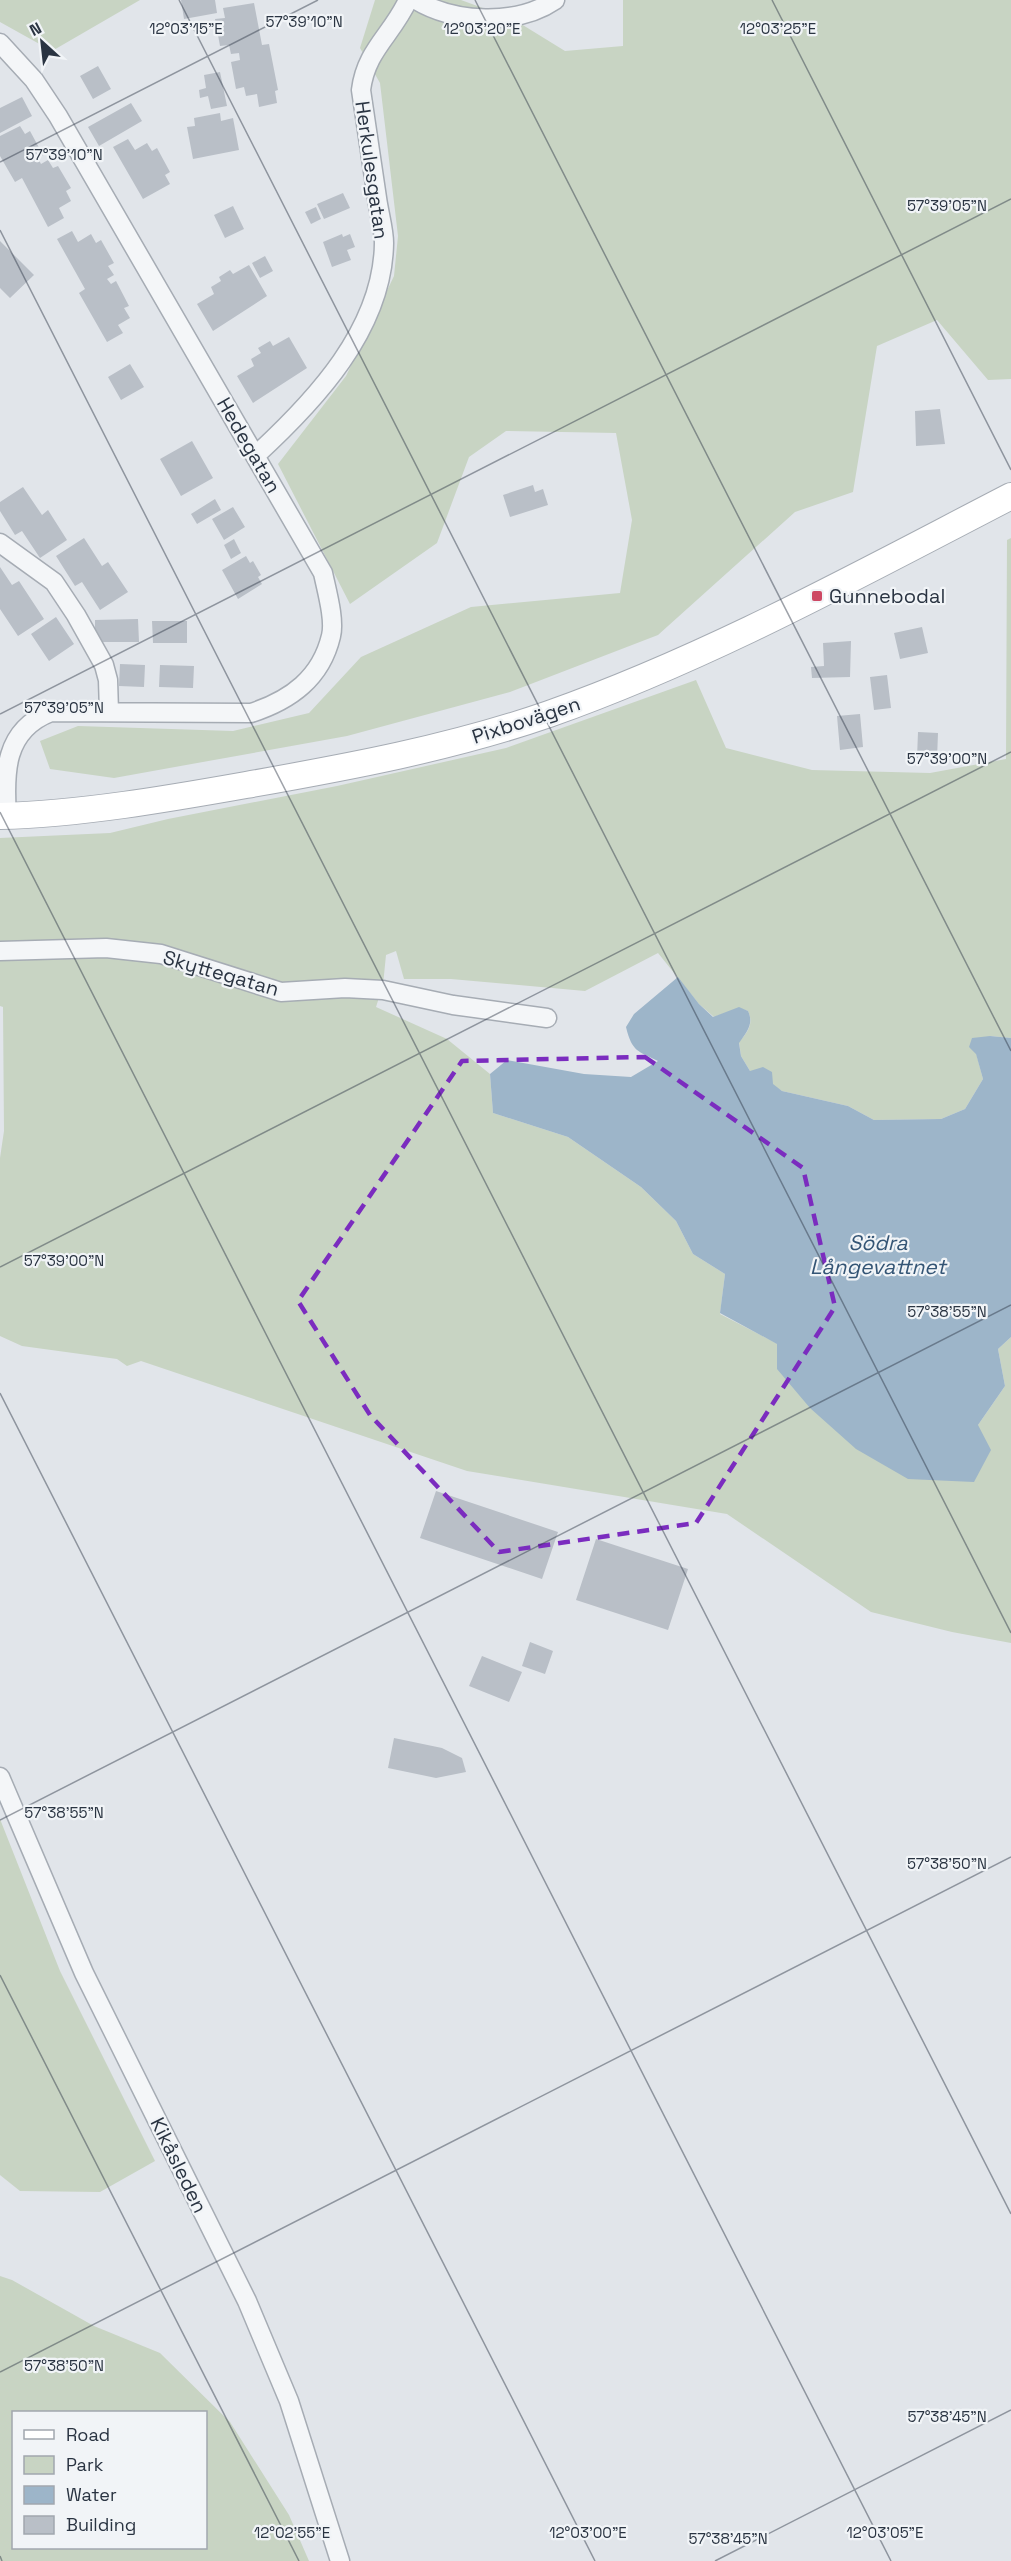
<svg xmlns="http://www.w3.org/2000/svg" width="1011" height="2561" font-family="'Space Grotesk',sans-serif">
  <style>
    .green { fill: #c8d4c3; fill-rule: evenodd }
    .water { fill: #9db5c9 }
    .building { fill: #b9bfc7 }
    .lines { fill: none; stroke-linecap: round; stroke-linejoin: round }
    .street-casing { stroke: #a6acb4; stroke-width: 21 }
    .secondary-casing { stroke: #a6acb4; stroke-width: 28 }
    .street { stroke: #f4f6f8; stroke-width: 18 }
    .secondary { stroke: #fff; stroke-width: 26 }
    .marked { fill: none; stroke: #7b2cbf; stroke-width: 4.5; stroke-dasharray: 12 8; stroke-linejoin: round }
    .ticks { fill: none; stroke: #2a3442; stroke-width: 1.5; stroke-opacity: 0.45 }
    .poi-dot { fill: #cd4863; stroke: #f1f4f7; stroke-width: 2 }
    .labels { text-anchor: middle; stroke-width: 4.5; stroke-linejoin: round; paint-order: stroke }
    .street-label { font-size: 20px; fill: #2a3442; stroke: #f1f4f7 }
    .poi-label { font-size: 20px; fill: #2a3442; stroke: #f1f4f7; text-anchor: start }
    .water-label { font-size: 21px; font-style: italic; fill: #345575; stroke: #f1f4f7 }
    .ticks-label { font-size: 15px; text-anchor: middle; fill: #2a3442; stroke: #f1f4f7; stroke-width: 4.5; stroke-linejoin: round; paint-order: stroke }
  </style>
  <rect width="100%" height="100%" fill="#e1e5ea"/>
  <path class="green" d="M0 0H140L52 51 0 22Z
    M375 0H461L513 19 565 51 623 46V0H1011V379L988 380 937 320 877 346 853 492 795 512 658 635 510 692 347 736 114 778 50 769 40 741 78 726 233 731 309 713 361 657 471 607 620 593 632 520 616 433 506 431 469 457 437 543 350 604 278 464 346 376 394 276 398 236 380 83 360 48Z
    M1011 538V1038L990 1036 976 1053 983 1079 965 1109 941 1119 874 1120 848 1106 782 1091 750 1071 741 1056 739 1042C748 1032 754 1024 748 1011L739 1008 714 1017 699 1004 658 953 585 991 451 979H404L396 951 386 955 383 985 376 1007 447 1039 490 1074 493 1113 568 1137 641 1187 676 1221 693 1254 725 1274 720 1314 778 1344 978 1425 1005 1386 998 1349 1011 1337V1643L952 1632 871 1612 727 1514 467 1471 141 1361 127 1366 117 1359 22 1346 0 1336V1158L4 1131 3 1007 0 1006V838L110 833 168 819 337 786 506 748 696 680 726 748 812 770 930 773 1006 759 1007 540Z
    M0 1819 60 1971 155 2161 100 2192 20 2191 0 2175Z
    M0 2276 12 2280 94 2326 160 2353 230 2422 289 2515 309 2561H0ZM14 2412H206V2548H14Z"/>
  <path class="water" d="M678 977 699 1004 713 1017 739 1007 748 1011C754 1024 747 1032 739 1043L741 1056 750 1071 763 1067 772 1072 773 1084 782 1091 848 1106 874 1120 941 1119 965 1109 983 1079 976 1054 969 1047 972 1038 990 1036 1011 1038V1337L998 1349 1005 1386 978 1425 991 1450 974 1482 908 1479 856 1449 810 1408 777 1369V1344L720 1313 725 1274 693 1254 676 1221 641 1187 568 1137 493 1113 490 1074 507 1060 584 1074 631 1077 658 1061C638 1051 632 1052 626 1027L634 1014Z"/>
  <path class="building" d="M181 0H215L217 13 184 19Z
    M254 3 262 45 269 44 278 90 275 91 277 103 259 107 257 94 246 96 244 87 236 89 231 62 240 60 239 53 231 54 229 45 220 46 215 19 225 18 223 8Z
    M98 66 111 89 93 99 80 76Z
    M220 72 227 106 211 109 208 96 200 98 199 90 206 88 204 75Z
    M22 97 32 116 0 133V108Z
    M131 103 142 121 99 146 88 127Z
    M220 113 221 121 233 118 239 150 193 159 187 127 195 126 194 118Z
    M20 126 25 134 30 131 43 155 38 158 41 164 48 160 53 168 58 166 71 188 66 191 71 201 59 208 64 218 48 227 22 178 15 182 0 156V136Z
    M128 139 135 150 147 143 152 151 157 148 170 172 165 175 170 184 143 199 113 147Z
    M343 193 350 208 324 219 317 204Z
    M233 206 244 229 225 238 214 215Z
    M316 207 321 219 311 224 305 212Z
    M72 231 78 242 91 234 96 243 101 240 114 263 108 266 114 275 107 279 111 284 116 281 129 306 124 308 130 318 118 325 123 333 107 342 79 293 85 289 57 239Z
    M342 234 343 237 350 234 355 247 347 250 351 260 332 267 323 242Z
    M0 241 34 275 10 298 0 288Z
    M265 256 273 271 260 278 252 263Z
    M249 265 267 296 213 331 197 304 214 294 211 287 221 281 219 277 230 270 233 274Z
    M289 337 307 368 253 403 237 376 254 366 251 359 261 353 258 348 270 341 273 346Z
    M130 364 144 387 121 400 108 377Z
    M940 409 945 444 916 446 915 411Z
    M192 441 213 478 181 496 160 459Z
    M533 485 535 492 543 489 548 505 510 517 503 495Z
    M23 487 42 515 48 510 67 540 40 558 22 531 15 535 0 511V502Z
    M215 499 221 510 197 524 191 514Z
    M233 507 245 527 224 540 212 519Z
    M84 538 102 566 108 562 128 592 100 610 82 582 75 586 56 556Z
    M234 539 241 553 231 559 224 545Z
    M246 556 250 563 253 561 261 575 258 577 262 584 238 599 222 570Z
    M0 567 12 585 19 581 44 619 18 636 0 609Z
    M56 617 74 644 49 661 31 634Z
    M138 619 139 642H95V620Z
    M152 621H187V643H153Z
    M922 627 928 653 900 659 894 633Z
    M851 641 850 677 812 678 811 667 824 666 823 643Z
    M120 664 145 665 144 687 119 686Z
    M160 665 194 666 193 688 159 687Z
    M887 675 891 708 874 710 870 677Z
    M860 714 863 747 840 750 837 716Z
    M918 732 938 733 937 759 917 758Z
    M436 1491 558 1532 542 1579 420 1538Z
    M596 1539 688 1569 668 1630 576 1600Z
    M530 1642 553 1651 545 1674 522 1666Z
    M482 1656 522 1672 509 1702 469 1686Z
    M394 1738 442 1748 462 1758 466 1772 436 1778 388 1768Z"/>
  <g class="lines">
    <g class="street-casing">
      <path id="street" d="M416 0C454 23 517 26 555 0
        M0 43 34 80 58 116 323 573C327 592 335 620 331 636 321 678 291 700 251 713L51 712C4 730 4 773 7 816
        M255 456C315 401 383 329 384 243 384 229 379 213 377 198 372 162 366 126 361 90 366 50 392 35 408 0
        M0 543 54 582 76 615 104 665 108 680 109 712
        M0 951 106 948 161 954 281 992 345 988 383 990 453 1005 547 1018
        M0 1777 84 1973 247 2301 289 2401 340 2561"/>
    </g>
    <g class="secondary-casing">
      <path id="secondary" d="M0 816C80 814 167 799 246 785 348 767 451 748 549 714 710 657 860 574 1011 496"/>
    </g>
    <use href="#street" class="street"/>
    <use href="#secondary" class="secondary"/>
  </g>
  <path class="marked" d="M645 1057 803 1168 835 1307 696 1523 499 1552 370 1415 298 1301 462 1061Z"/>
  <path class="ticks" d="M179 0 1011 1633M475 0 1011 1051M772 0 1011 470M0 162 318 0M0 230 1011 2214M0 714 1011 199M0 812 891 2561M0 1267 1011 752M0 1393 595 2561M0 1820 1011 1305M0 1975 299 2561M0 2372 1011 1857M0 2556 2 2561M715 2561 1011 2410"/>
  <rect class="poi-dot" x="811" y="590" width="12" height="12" rx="3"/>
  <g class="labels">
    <g class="street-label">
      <text transform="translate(372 170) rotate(82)" y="7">Herkulesgatan</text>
      <text transform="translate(249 445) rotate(60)" y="7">Hedegatan</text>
      <text transform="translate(526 720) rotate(-18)" y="7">Pixbovägen</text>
      <text transform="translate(221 973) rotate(16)" y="7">Skyttegatan</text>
      <text transform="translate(179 2165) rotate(64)" y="7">Kikåsleden</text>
    </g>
    <g class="poi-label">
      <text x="829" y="603">Gunnebodal</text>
    </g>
    <g class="water-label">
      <text x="878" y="1250">Södra<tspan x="878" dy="24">Långevattnet</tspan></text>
    </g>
  </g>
  <g class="ticks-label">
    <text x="304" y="27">57°39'10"N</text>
    <text x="186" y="34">12°03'15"E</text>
    <text x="482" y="34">12°03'20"E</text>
    <text x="778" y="34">12°03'25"E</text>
    <text x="64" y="160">57°39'10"N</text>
    <text x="947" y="211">57°39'05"N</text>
    <text x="64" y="713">57°39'05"N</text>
    <text x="947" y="764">57°39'00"N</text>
    <text x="64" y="1266">57°39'00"N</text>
    <text x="947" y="1317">57°38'55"N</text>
    <text x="64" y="1818">57°38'55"N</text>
    <text x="947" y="1869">57°38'50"N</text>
    <text x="64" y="2371">57°38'50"N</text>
    <text x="947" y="2422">57°38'45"N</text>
    <text x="292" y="2538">12°02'55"E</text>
    <text x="588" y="2538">12°03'00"E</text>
    <text x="885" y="2538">12°03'05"E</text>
    <text x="728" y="2544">57°38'45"N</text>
  </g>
  <rect x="12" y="2411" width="195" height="138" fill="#f1f4f7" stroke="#a1a7af" stroke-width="1.5"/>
  <rect x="24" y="2430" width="30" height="9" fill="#ffffff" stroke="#a1a7af" stroke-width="1.5"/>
  <text x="66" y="2441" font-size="18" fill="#2a3442">Road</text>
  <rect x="24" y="2456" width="30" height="18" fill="#c8d4c3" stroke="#a1a7af" stroke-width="1.5"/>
  <text x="66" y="2471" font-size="18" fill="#2a3442">Park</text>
  <rect x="24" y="2486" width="30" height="18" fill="#9db5c9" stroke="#a1a7af" stroke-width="1.5"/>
  <text x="66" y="2501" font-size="18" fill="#2a3442">Water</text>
  <rect x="24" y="2516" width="30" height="18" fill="#b9bfc7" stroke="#a1a7af" stroke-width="1.5"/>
  <text x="66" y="2531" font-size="18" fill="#2a3442">Building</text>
  <g transform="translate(42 42) rotate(333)" stroke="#f1f4f7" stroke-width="4.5" paint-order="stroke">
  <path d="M0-4.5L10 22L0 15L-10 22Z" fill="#2a3442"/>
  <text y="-9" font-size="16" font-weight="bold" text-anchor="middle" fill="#2a3442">N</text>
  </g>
</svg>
